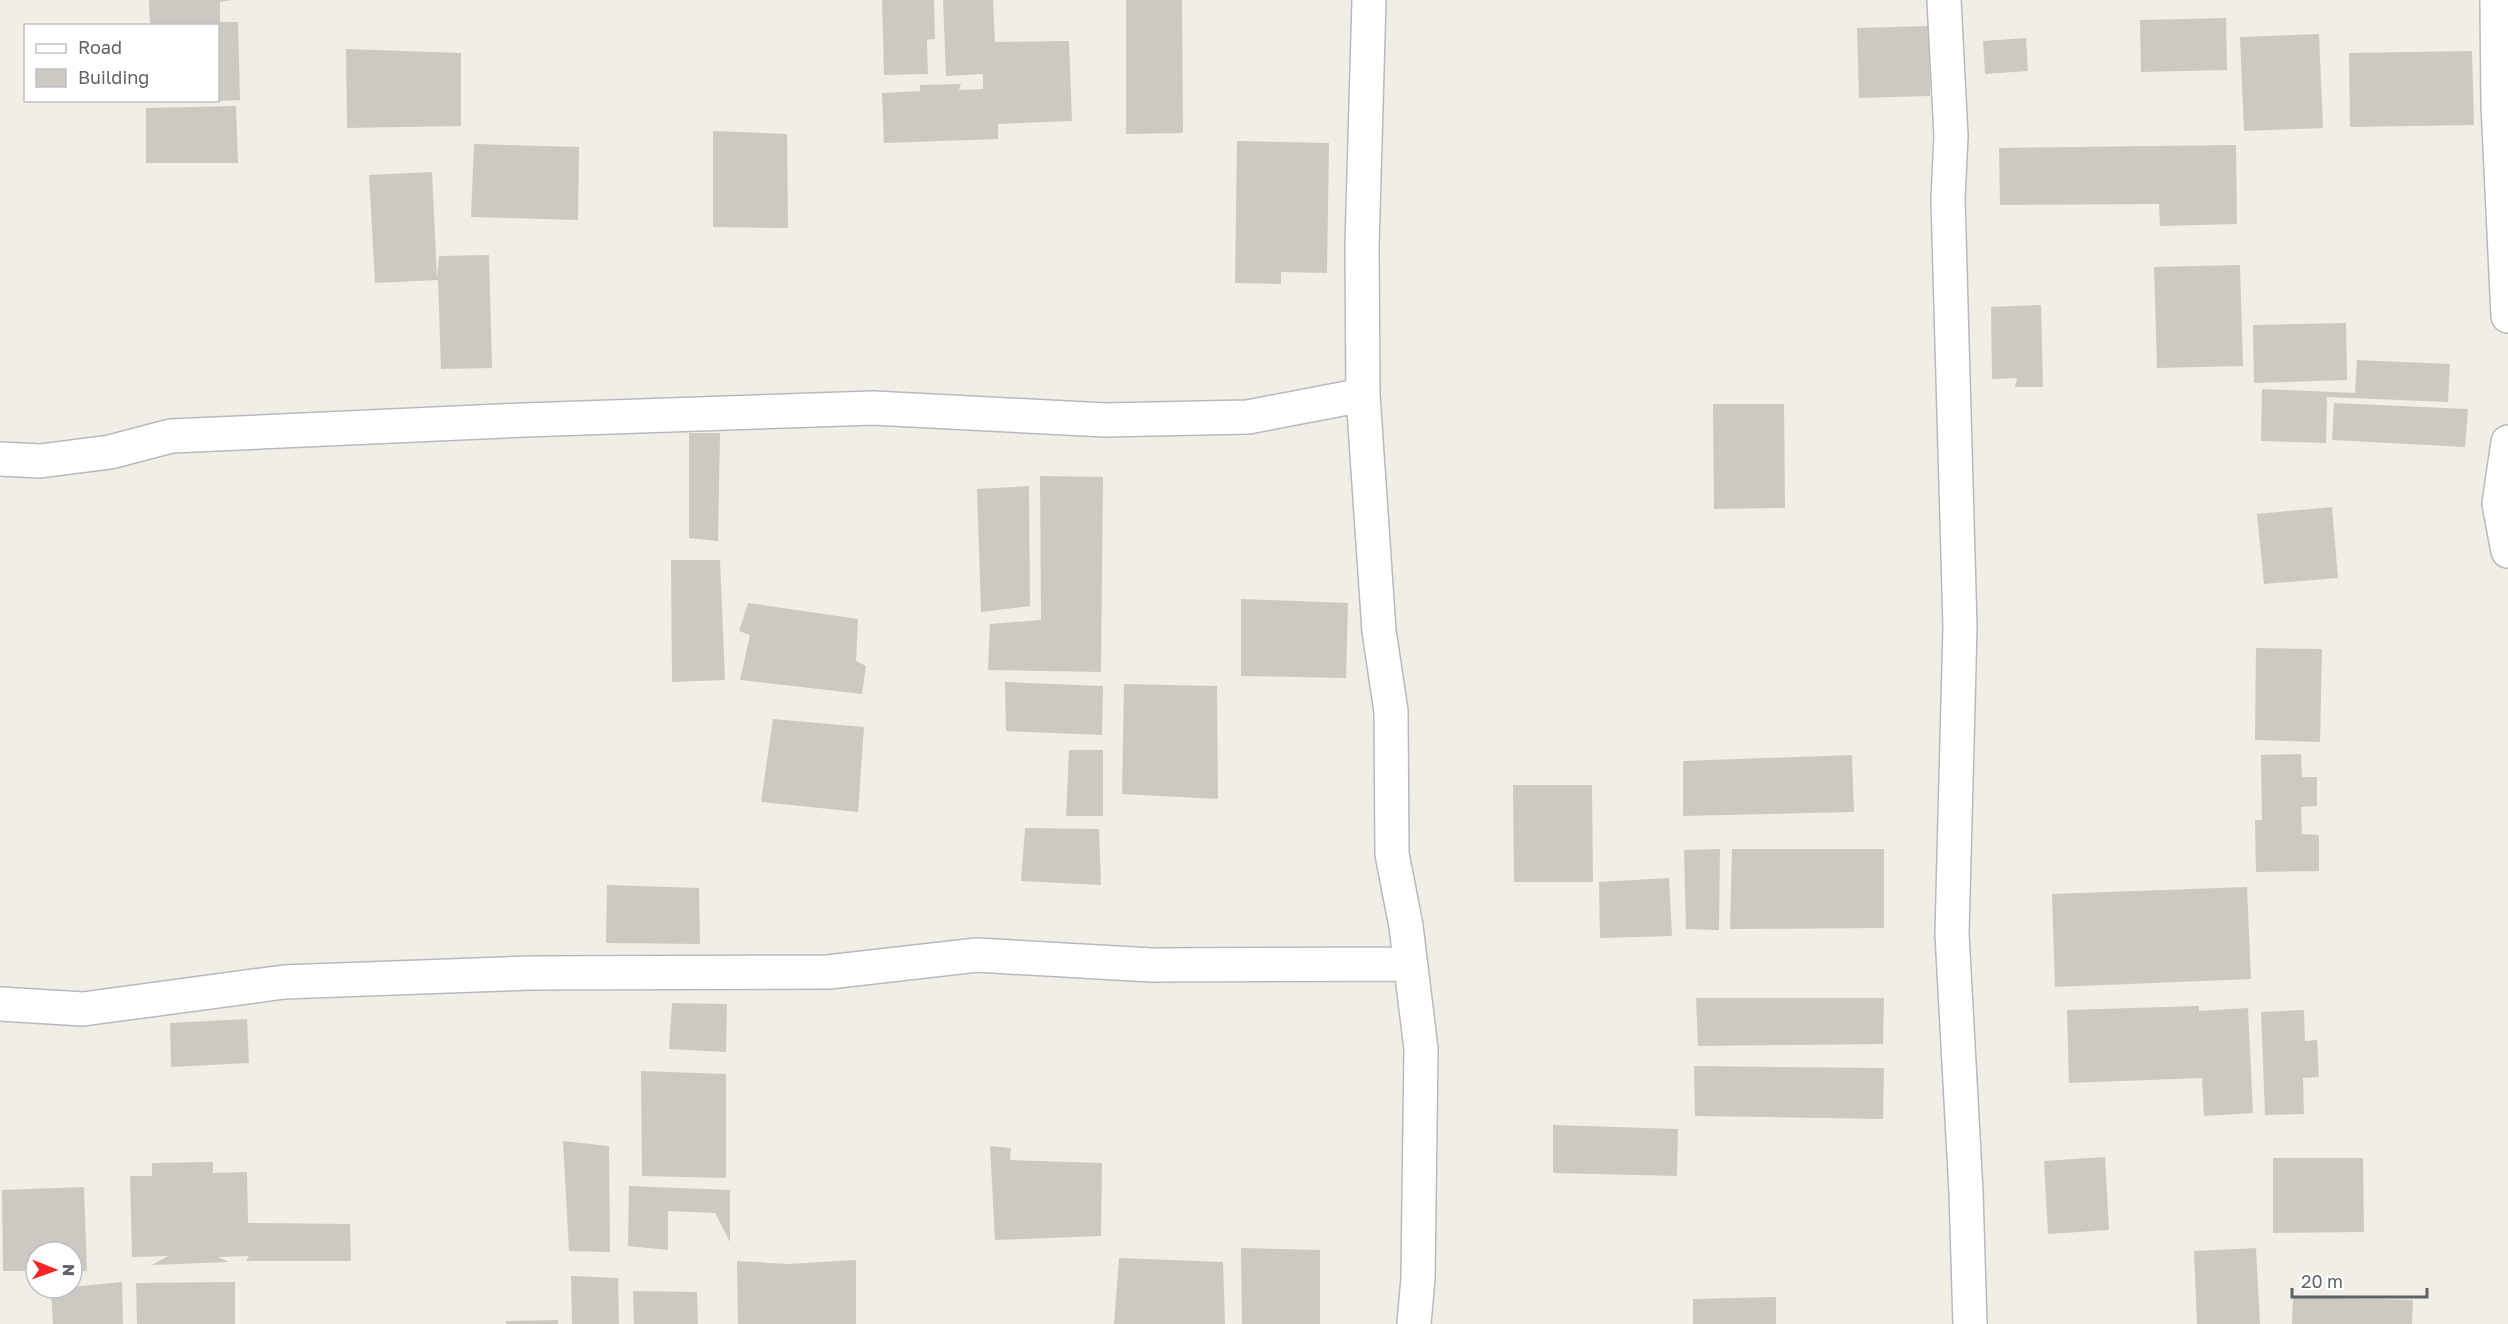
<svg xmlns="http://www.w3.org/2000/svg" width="2508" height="1324" font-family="'Golos Text',sans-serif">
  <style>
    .building { fill: #ccc9c3 }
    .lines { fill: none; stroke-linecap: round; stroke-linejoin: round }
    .minor-casing { stroke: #b6babe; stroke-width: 36 }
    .minor { stroke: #fff; stroke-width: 33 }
  </style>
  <rect width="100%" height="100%" fill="#f1eee6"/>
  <path class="building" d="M149 0H231L220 2V22H238L240 100 218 101V26H150Z
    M882 0H934L935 39 927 40 928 74 884 75Z
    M943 0H993L995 42 1069 41 1072 121 998 124V139L884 143 882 93 920 91V85L961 84 959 90 983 89V74L946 76Z
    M1126 0H1182L1183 133 1126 134Z
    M2226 18 2227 70 2141 72 2140 20Z
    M1929 26 1930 96 1859 98 1857 28Z
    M2319 34 2323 128 2244 131 2240 37Z
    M2026 38 2028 71 1985 74 1983 41Z
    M346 49 461 53V126L347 128Z
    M2472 51 2474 125 2350 127 2349 53Z
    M236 106 238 163H146V108Z
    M713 131 787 134 788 228 713 227Z
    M1237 141 1329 143 1327 273 1281 272V284L1235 283Z
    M474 144 579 147 578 220 471 217Z
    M2236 145 2237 224 2160 226 2159 204 2000 205 1999 148Z
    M432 172 437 278 439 256 489 255 492 368 441 369 438 280 375 283 369 175Z
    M2240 265 2243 366 2157 368 2154 267Z
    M2041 305 2043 387H2015L2017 378 1992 379 1991 307Z
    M2346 323 2347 380 2254 383 2253 325Z
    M2357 360 2450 364 2448 402 2327 397 2326 443 2261 441 2262 389 2355 393Z
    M2334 403 2468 409 2465 447 2332 440Z
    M1713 404H1784L1785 508 1714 509Z
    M689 433H720L718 541 689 538Z
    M1040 476 1103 477 1101 672 988 670 990 624 1041 620Z
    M1029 486 1030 606 981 612 977 489Z
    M2332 507 2338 578 2264 584 2257 514Z
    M671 560H720L725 680 672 682Z
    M1241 599 1348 603 1346 678 1241 676Z
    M748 603 858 619 856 661 866 666 862 694 740 680 750 635 739 631Z
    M2256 648 2322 649 2320 742 2255 740Z
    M1005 682 1103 686 1102 735 1006 731Z
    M1124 684 1217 686 1218 799 1122 794Z
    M773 719 864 727 858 812 761 802Z
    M1069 750H1103V816H1066Z
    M2301 754 2302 777H2317V806L2301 807 2302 834 2319 835V871L2256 872 2255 820H2262L2261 755Z
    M1852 755 1854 812 1683 816V761Z
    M1513 785H1592L1593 882H1514Z
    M1025 828 1099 829 1101 885 1021 881Z
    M1720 849 1719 930 1686 929 1684 850Z
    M1732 849H1884V928L1730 929Z
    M1669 878 1672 936 1600 938 1599 882Z
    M607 885 699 888 700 944 606 943Z
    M2247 887 2251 979 2055 987 2052 894Z
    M1696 998H1884L1883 1044 1698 1046Z
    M672 1003 727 1004 726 1052 669 1049Z
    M2199 1006V1011L2248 1008 2253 1113 2204 1116 2202 1078 2069 1083 2067 1010Z
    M2304 1010 2305 1041 2317 1040 2319 1077 2303 1078 2304 1114 2265 1115 2261 1012Z
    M247 1019 249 1063 171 1067 170 1023Z
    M1694 1066 1884 1068 1883 1119 1695 1116Z
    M641 1071 726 1074V1178L642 1176Z
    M1553 1125 1678 1129 1677 1176 1553 1173Z
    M563 1141 609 1146 610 1252 569 1251Z
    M990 1146 1011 1148 1010 1160 1102 1163 1101 1236 995 1240Z
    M2105 1157 2109 1230 2048 1234 2044 1161Z
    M2273 1158H2363L2364 1232 2273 1233Z
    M213 1162V1173L247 1172 248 1223 350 1224 351 1261H246L249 1256 218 1257 229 1262 152 1265 168 1256 132 1257 130 1176H152V1163Z
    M629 1186 730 1190V1242L715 1213 668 1211V1250L628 1246Z
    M84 1187 87 1271H72V1252H36V1271H3L2 1190Z
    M1241 1248 1320 1250V1324H1242Z
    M2256 1248 2260 1324H2197L2194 1251Z
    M1119 1258 1223 1262 1225 1324H1114Z
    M856 1260V1324H738L737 1261 788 1264Z
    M571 1276 618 1278 619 1324H572Z
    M122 1282 123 1324H53L51 1289Z
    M235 1282V1324H137L136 1283Z
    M633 1291 697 1292 698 1324H634Z
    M1776 1297V1324H1693V1299Z
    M2293 1297 2413 1300 2412 1324H2292Z
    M558 1320V1324H506V1321Z"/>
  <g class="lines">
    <g class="minor-casing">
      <path id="minor" d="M1369 0 1362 246 1363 395 1379 631 1391 711 1392 854 1406 926 1421 1049 1418 1278 1414 1324
        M1944 0 1951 136 1948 199 1960 627 1952 934 1966 1192 1970 1324
        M2497 0 2498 105 2508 316
        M2508 442 2499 504 2508 551
        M0 459 40 461 110 452 171 436 524 420 873 408 1105 420 1248 417 1363 395
        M0 1004 83 1009 284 982 530 973 828 972 977 955 1151 965 1410 964"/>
    </g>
    <use href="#minor" class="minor"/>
  </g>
  <rect x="24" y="24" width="195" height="78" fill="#ffffff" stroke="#bec1c3" stroke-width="1.5"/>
  <rect x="36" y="44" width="30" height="9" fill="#ffffff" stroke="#bec1c3" stroke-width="1.5"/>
  <text x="78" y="54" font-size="18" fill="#5d6368">Road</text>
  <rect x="36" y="69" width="30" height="18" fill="#ccc9c3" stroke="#bec1c3" stroke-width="1.5"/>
  <text x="78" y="84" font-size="18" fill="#5d6368">Building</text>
  <g transform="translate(54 1270) rotate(91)"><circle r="28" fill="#ffffff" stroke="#bec1c3" stroke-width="1.5"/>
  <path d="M0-4.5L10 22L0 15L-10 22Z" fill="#fa2425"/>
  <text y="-9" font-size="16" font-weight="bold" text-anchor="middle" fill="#5d6368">N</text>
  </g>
  <path d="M2292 1288v9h135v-9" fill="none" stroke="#5d6368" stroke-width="3"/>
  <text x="2301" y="1288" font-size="18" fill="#5d6368" stroke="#ffffff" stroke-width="4.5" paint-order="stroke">20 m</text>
</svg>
